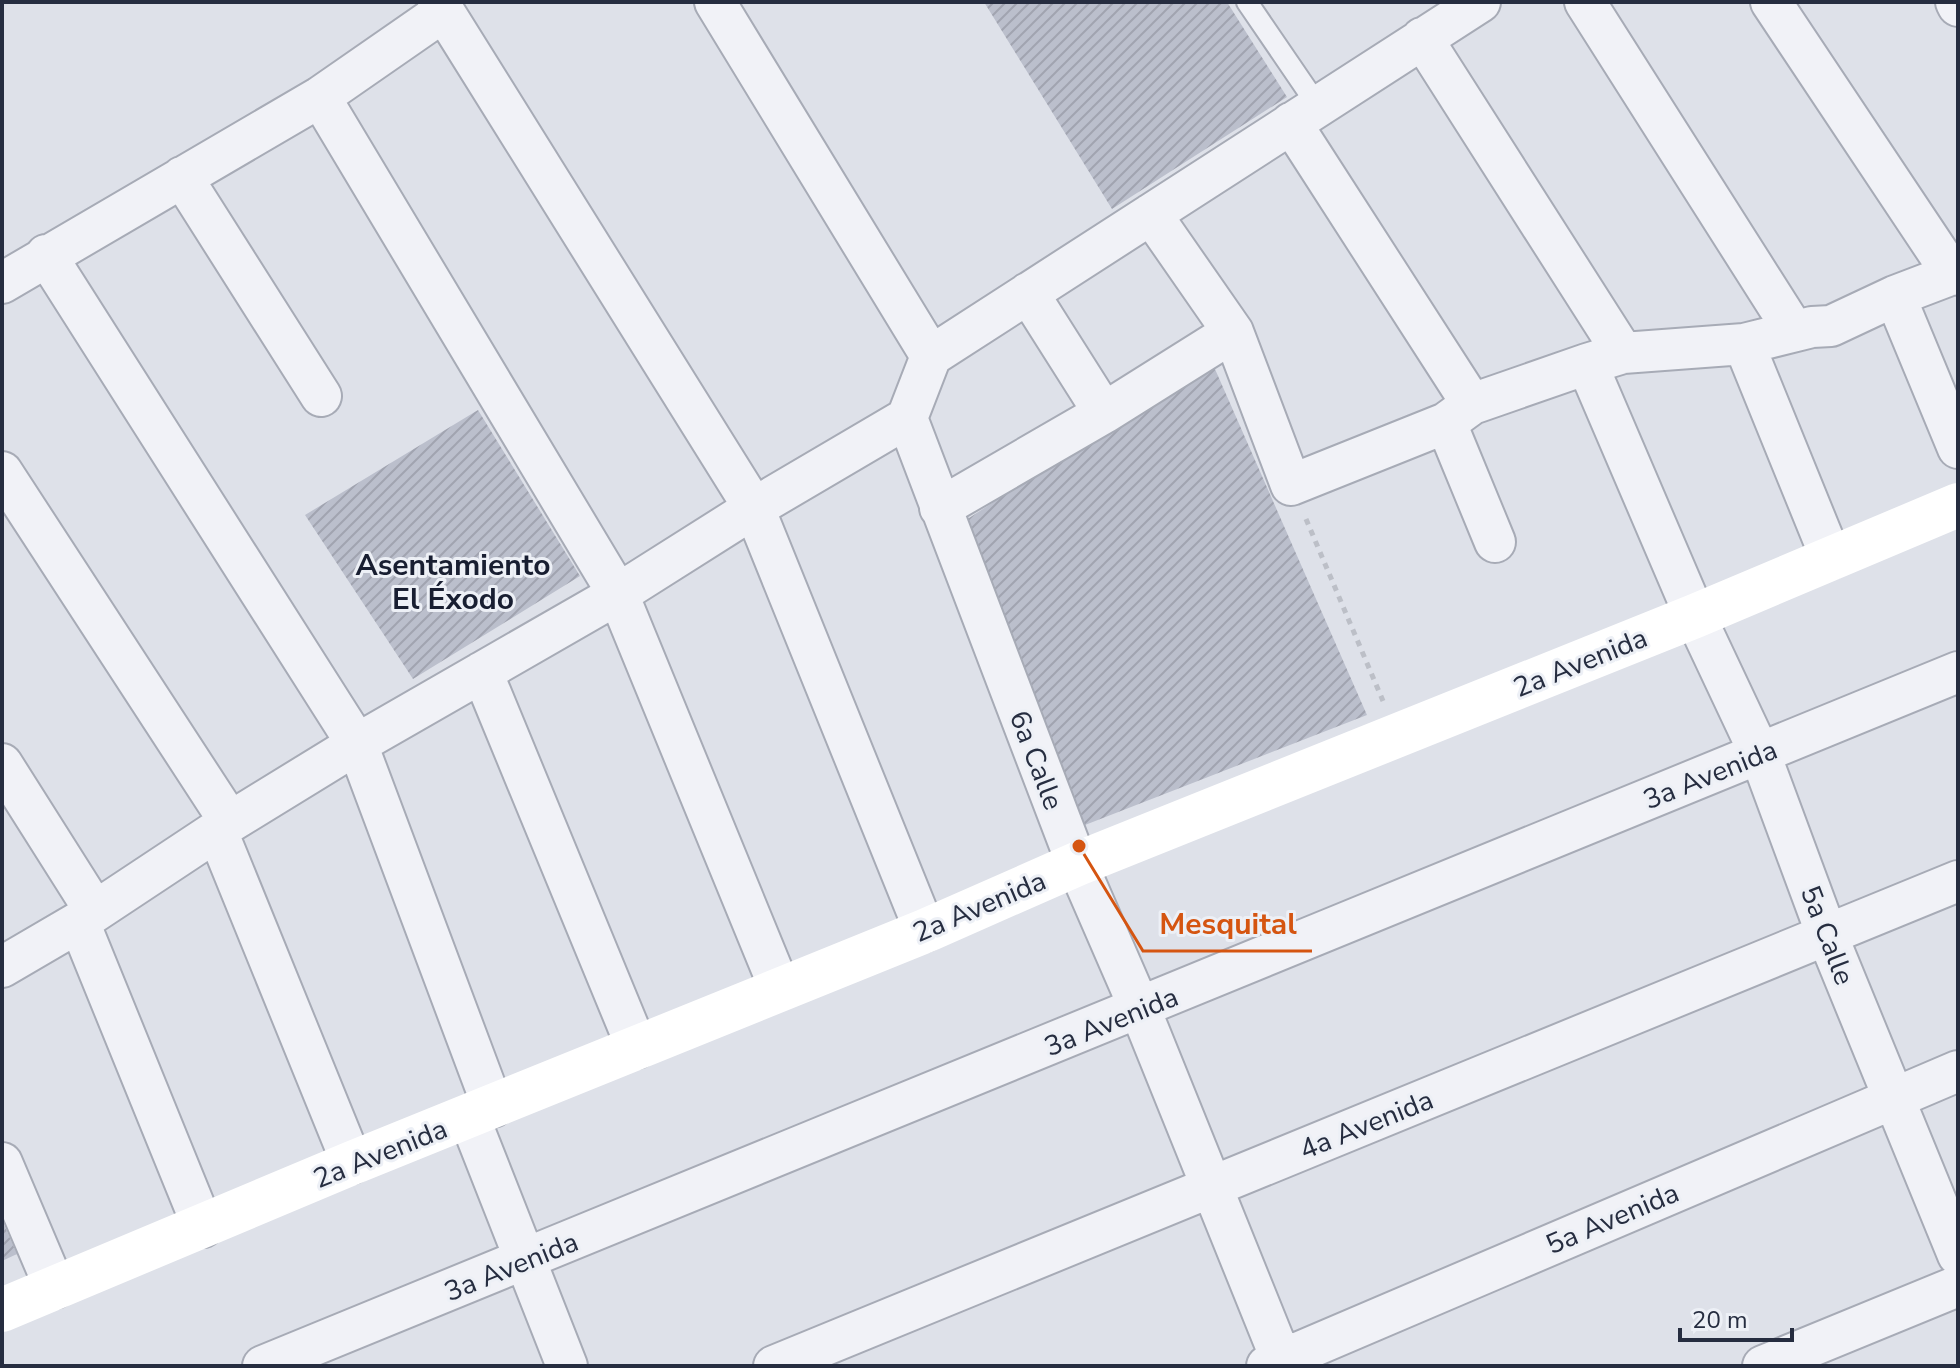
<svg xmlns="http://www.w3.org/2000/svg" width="1960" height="1368" font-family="'Nunito Sans',sans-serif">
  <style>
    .building { fill: url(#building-hatch) }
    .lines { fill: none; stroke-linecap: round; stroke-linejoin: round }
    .lane-casing { stroke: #a7abb6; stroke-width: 24 }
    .street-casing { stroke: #a7abb6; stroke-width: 44 }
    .path { stroke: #bcbfc7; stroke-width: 5; stroke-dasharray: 6 6; stroke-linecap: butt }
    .lane { stroke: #f1f2f7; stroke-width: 20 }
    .street { stroke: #f1f2f7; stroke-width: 40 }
    .secondary { stroke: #fff; stroke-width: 44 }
    .labels { text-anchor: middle; stroke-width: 6; stroke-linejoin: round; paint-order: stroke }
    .street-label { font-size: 28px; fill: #262d40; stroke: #edf0f6 }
    .neighbourhood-label { font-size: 30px; font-weight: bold; fill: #181e31; stroke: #edf0f6 }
    .leader { fill: none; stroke: #d55511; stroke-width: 3 }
    .callout-dot { fill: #d55511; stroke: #edf0f6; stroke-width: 3 }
    .callout-label { font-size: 30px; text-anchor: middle; font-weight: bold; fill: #d55511; stroke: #edf0f6; stroke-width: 6; stroke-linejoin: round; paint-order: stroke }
  </style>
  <defs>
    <pattern id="building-hatch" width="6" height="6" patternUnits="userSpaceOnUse" patternTransform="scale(2)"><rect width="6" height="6" fill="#bbbfcc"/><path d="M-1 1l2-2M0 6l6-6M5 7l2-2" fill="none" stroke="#a1a4b0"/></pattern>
  </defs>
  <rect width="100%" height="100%" fill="#dee1e9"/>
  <path class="building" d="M984 2H1227L1287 97 1112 209Z
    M1211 360 1367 715 1085 825 966 520Z
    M478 410 580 576 413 679 305 515Z
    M2 1220 17 1254 2 1261Z"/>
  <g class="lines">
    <g class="lane-casing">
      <path id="lane" d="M1247 2 1318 106"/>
    </g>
    <g class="street-casing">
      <path id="street" d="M438 2 754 508 925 931
        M715 2 931 356
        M1585 2 1794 331
        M1771 2 1953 275
        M1956 2 1958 6
        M1422 38 1623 353
        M320 97 618 594 780 989
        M1291 123 1472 404
        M182 177 321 396
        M1151 214 1233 332 1291 485 1446 423 1472 404 1587 364 1623 353 1744 344 1812 327 1831 326 1895 296 1958 272
        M46 255 357 744 493 1107
        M2 283 320 97 444 11
        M1028 293 1104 413
        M1895 296 1958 448
        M1744 344 1831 558
        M1587 364 1695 616 1760 754 1827 935 1958 1255
        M907 418 1077 864 1140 1009 1284 1366
        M1446 423 1495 542
        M2 472 230 822
        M940 508 1104 413 1233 332
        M482 672 637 1048
        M2 764 95 911
        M217 831 352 1163
        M79 922 203 1227
        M2 967 79 922 230 822 357 744 618 594 754 508 907 418 931 356 1480 2
        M469 1117 567 1366
        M2 1163 55 1288
        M263 1366 1958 672
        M774 1366 1958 881
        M1267 1366 1958 1071
        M1763 1366 1958 1286"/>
    </g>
    <path class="path" d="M1306 519 1383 701"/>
    <use href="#lane" class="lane"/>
    <use href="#street" class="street"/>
    <path class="secondary" d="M2 1310 352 1163 925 931 1077 864 1695 616 1958 505"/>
  </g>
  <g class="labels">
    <g class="street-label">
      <text transform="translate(1580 662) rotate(-22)" y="10">2a Avenida</text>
      <text transform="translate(1037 760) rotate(69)" y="10">6a Calle</text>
      <text transform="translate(1710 774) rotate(-22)" y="10">3a Avenida</text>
      <text transform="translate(979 906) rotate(-23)" y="10">2a Avenida</text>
      <text transform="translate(1828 935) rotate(69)" y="10">5a Calle</text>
      <text transform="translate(1111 1021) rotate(-22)" y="10">3a Avenida</text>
      <text transform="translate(1366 1124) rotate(-22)" y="10">4a Avenida</text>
      <text transform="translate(380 1153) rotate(-22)" y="10">2a Avenida</text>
      <text transform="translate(1612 1218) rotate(-23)" y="10">5a Avenida</text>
      <text transform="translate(511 1266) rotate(-22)" y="10">3a Avenida</text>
    </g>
    <g class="neighbourhood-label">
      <text x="453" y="575">Asentamiento<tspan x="453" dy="34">El Éxodo</tspan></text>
    </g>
  </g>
  <path class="leader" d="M1079 846L1143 951H1312"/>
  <circle class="callout-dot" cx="1079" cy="846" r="8"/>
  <g class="callout-label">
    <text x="1228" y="934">Mesquital</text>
  </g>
  <rect width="1960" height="1368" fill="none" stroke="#262d40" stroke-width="8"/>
  <path d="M1680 1328v12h112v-12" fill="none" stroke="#262d40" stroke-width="4"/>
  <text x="1692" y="1328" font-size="24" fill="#262d40" stroke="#edf0f6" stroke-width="6" paint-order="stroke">20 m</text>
</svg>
